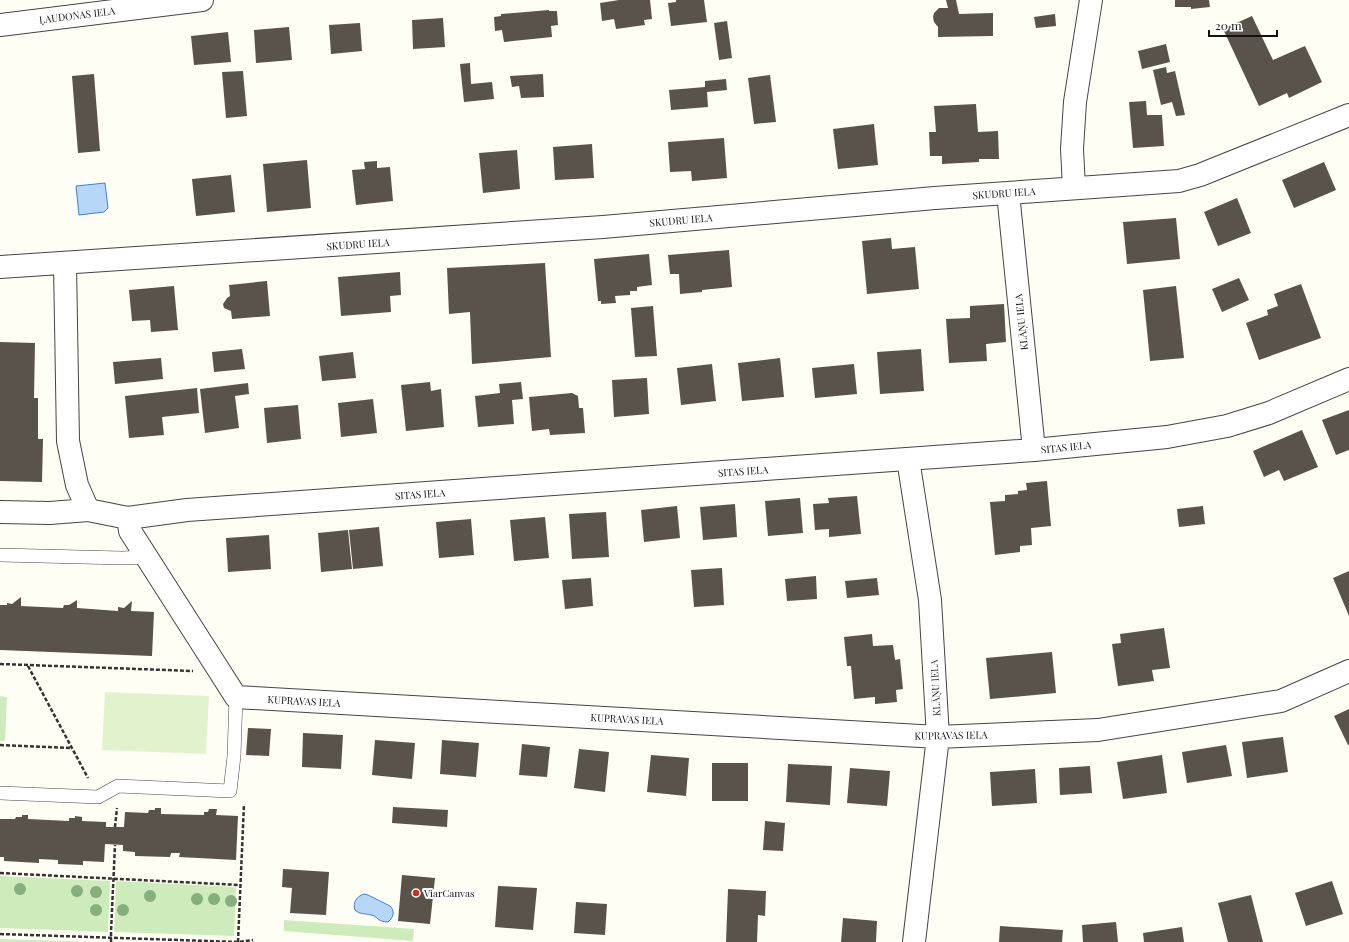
<svg xmlns="http://www.w3.org/2000/svg" width="1349" height="942" font-family="'Playfair Display',serif">
  <style>
    .green { fill: #ceecbb }
    .pitch { fill: #e1f3cd }
    .water { fill: #b7d7f9; stroke: #3b82d3 }
    .building { fill: #5a534c }
    .lines { fill: none; stroke-linecap: round; stroke-linejoin: round }
    .service-casing { stroke: #444; stroke-width: 14 }
    .minor-casing { stroke: #444; stroke-width: 24 }
    .path { stroke: #333; stroke-width: 2.5; stroke-dasharray: 4 2; stroke-linecap: butt }
    .service { stroke: #fff; stroke-width: 13 }
    .minor { stroke: #fff; stroke-width: 22 }
    .tree { fill: #86ae7e }
    .poi-dot { fill: #c72f22; stroke: #fff; stroke-width: 1.5 }
    .labels { text-anchor: middle; stroke-width: 4; stroke-linejoin: round; paint-order: stroke }
    .street-label { font-size: 10px; fill: #111; stroke: #fff }
    .poi-label { font-size: 10px; fill: #111; stroke: #fff; text-anchor: start }
  </style>
  <rect width="100%" height="100%" fill="#fffef4"/>
  <path class="green" d="M0 696 7 697 5 741H0Z
    M0 876 110 881 108 932 0 928Z
    M116 881 236 887 234 936 114 932Z
    M284 920 414 929 413 941 284 931Z
    M0 939 96 942H0Z"/>
  <path class="pitch" d="M105 692 209 696 206 754 102 750Z"/>
  <path class="water" d="M105 183 108 208 104 212 79 215 76 186Z
    M364 894 368 895 390 906C395 911 394 917 388 922 377 922 378 916 371 915 364 913 361 915 355 910 353 902 356 897 364 894Z"/>
  <path class="building" d="M619 0H650L652 19 644 20 645 25 616 29 614 19 602 21 600 3Z
    M676 0H704L707 22 671 26 668 3 676 2Z
    M946 0H956L959 14 993 13V36L938 37V27L934 22 933 17 934 13 939 8H948Z
    M1175 0H1209L1210 7 1191 9V7H1175Z
    M549 10V11H557L558 25 551 26 552 37 504 42 502 30 495 31 494 17 501 16V14Z
    M1055 14 1056 26 1036 28 1034 17Z
    M1252 16 1273 60 1305 46 1322 82 1289 98 1287 93 1259 106 1223 29Z
    M443 18 445 47 413 49 412 20Z
    M727 21 732 58 719 60 714 23Z
    M360 23 362 51 331 54 329 25Z
    M289 27 292 60 256 63 254 30Z
    M228 32 231 62 194 65 191 36Z
    M1166 44 1170 62 1142 69 1138 51Z
    M470 63 471 84 492 82 494 99 464 102 460 64Z
    M1166 67 1167 73 1175 71 1185 115 1176 116 1172 102 1161 105 1153 70Z
    M243 71 247 116 226 118 222 72Z
    M94 74 100 151 78 153 72 76Z
    M543 74 544 97 521 98 519 86 512 87 510 76Z
    M770 75 776 122 754 124 748 78Z
    M726 79 727 90 707 92 708 107 671 110 669 90 705 87V81Z
    M1146 101 1147 115H1162L1164 146 1133 148 1129 102Z
    M976 104 978 132 998 131 999 159H979V162L942 164V156H930L929 132H936L934 106Z
    M874 124 878 165 838 169 833 129Z
    M724 138 727 178 692 181 691 171 670 172 668 142Z
    M592 144 594 178 555 180 553 147Z
    M517 150 520 189 483 193 479 153Z
    M307 160 311 208 267 212 263 164Z
    M377 161V168L390 167 393 201 356 205 352 170 365 169 364 162Z
    M1324 162 1336 190 1294 208 1282 180Z
    M231 175 235 212 196 216 192 179Z
    M1237 198 1251 233 1218 246 1204 212Z
    M1176 218 1180 259 1127 264 1123 222Z
    M891 238 892 249 915 247 919 289 867 294 862 241Z
    M729 250 732 287 702 290V292L680 294 679 274H670L668 255Z
    M649 254 652 285 637 287V291H630V295L615 296 616 303 601 304V301H598L594 259Z
    M545 263 551 357 472 364 470 312 449 314 447 268Z
    M400 272 401 295 390 296 391 312 341 316 338 277Z
    M1239 278 1249 300 1222 312 1212 289Z
    M267 281 270 316 232 319 231 311 224 308 223 304 227 298 230 296 229 285Z
    M1301 284 1321 338 1259 360 1246 323 1268 315 1267 310 1278 306 1274 294Z
    M174 286 178 330 151 332 150 320 132 321 129 290Z
    M1176 286 1184 358 1150 361 1143 290Z
    M1004 304 1006 342 986 344 987 361 949 363 946 319 970 318V306Z
    M653 306 657 356 635 357 631 308Z
    M0 342 35 343 34 398H38V439H43L42 482 0 481Z
    M242 349 245 369 214 372 212 352Z
    M921 349 924 391 880 394 877 352Z
    M353 352 356 378 322 381 319 356Z
    M161 358 163 379 115 384 113 362Z
    M780 358 784 397 742 401 738 363Z
    M712 364 716 401 681 405 677 368Z
    M854 364 857 394 815 398 812 368Z
    M647 378 649 414 614 417 612 380Z
    M430 382 431 391 441 389 444 427 406 431 401 385Z
    M521 382 523 399 512 400 514 424 478 427 475 396 500 393 499 384Z
    M248 383 249 394 235 396 239 428 205 433 200 389Z
    M197 388 199 413 162 417 164 435 129 438 125 396Z
    M572 393 578 396 579 408H583L585 433 550 435 549 429 532 431 529 397Z
    M373 399 377 433 341 437 338 403Z
    M298 405 301 439 267 443 264 408Z
    M1349 410V450L1336 455 1322 420Z
    M1302 430 1318 467 1284 481 1279 470 1264 477 1253 451Z
    M1047 481 1051 526 1031 528 1032 545 1020 546V552L995 555 990 502 1005 501V495L1018 494V491L1027 490 1026 483Z
    M857 496 861 534 829 537V529L815 530 813 504 829 503 828 498Z
    M800 498 803 533 768 536 765 501Z
    M735 504 737 537 703 540 700 507Z
    M677 506 680 538 644 542 641 510Z
    M1203 506 1205 524 1179 527 1177 509Z
    M606 512 609 557 572 559 569 514Z
    M545 517 549 558 514 561 510 520Z
    M471 519 474 555 439 558 436 522Z
    M379 527 383 566 353 569 349 530Z
    M348 530 352 569 321 572 318 533Z
    M269 535 271 569 228 572 226 538Z
    M722 568 724 605 694 607 691 570Z
    M1349 571V616L1333 578Z
    M816 576 817 599 787 601 785 579Z
    M591 578 593 606 565 609 562 580Z
    M877 578 879 595 847 598 845 581Z
    M21 597V606L63 608 64 605H69L77 600V608L118 611V607L124 608 132 601 131 611 154 612 152 656 0 650V605H7V603L12 604Z
    M1164 628 1170 668 1152 670 1154 681 1118 686 1112 644 1121 643 1120 634Z
    M872 634 873 646 893 645 895 660 900 659 903 689 896 690 897 702 875 704V697L854 699 851 666H847L844 637Z
    M1052 652 1056 693 990 699 986 658Z
    M1349 709V745H1348L1334 716Z
    M248 728 271 729 269 756 246 755Z
    M303 733 343 735 341 769 302 767Z
    M1283 737 1288 772 1247 778 1242 742Z
    M375 740 415 743 412 779 372 775Z
    M442 740 479 743 476 777 440 774Z
    M522 744 550 747 547 777 519 775Z
    M1226 745 1232 776 1187 783 1182 752Z
    M579 749 609 752 605 792 574 788Z
    M651 755 689 758 686 796 647 792Z
    M1162 755 1167 793 1123 799 1117 762Z
    M712 763H748V801H712Z
    M788 764 832 766 830 805 786 802Z
    M1090 766 1092 793 1060 795 1059 768Z
    M850 768 890 771 887 806 847 803Z
    M1035 769 1037 803 992 806 990 772Z
    M393 807 448 810 447 827 392 823Z
    M155 808H161V814L204 815V812H208L209 809H217L216 815 238 816 236 860 179 857 180 853H171L170 857 135 856V852L123 851V845L105 844 104 862 83 861V865L58 864V860L39 859V863L4 861V857H0V819H15L16 817H22V815H28V819L69 821V818H75V816L82 817V821L106 822V827H124L125 812 148 813 149 810H155Z
    M765 821 785 823 783 851 763 850Z
    M283 869 329 872 326 915 290 913 292 888 282 887Z
    M402 875 435 878 430 924 398 921Z
    M1332 881 1343 914 1306 926 1295 893Z
    M498 886 537 888 533 930 495 927Z
    M728 889 766 891 765 916 758 915 757 942H726Z
    M1251 895 1263 942H1228L1218 903Z
    M576 902 607 904 605 935 574 933Z
    M843 918 877 921 876 942H841Z
    M1116 922 1118 942H1083L1082 925Z
    M1000 926 1063 930 1062 942H999Z
    M1182 927 1184 942H1144L1143 933Z"/>
  <g class="lines">
    <g class="service-casing">
      <path id="service" d="M0 555 122 558 147 557
        M0 793 98 797 118 786 230 791 234 756 236 697"/>
    </g>
    <g class="minor-casing">
      <path id="minor" d="M0 25 202 0
        M1074 188 1072 149 1075 102 1091 0
        M1008 193 1034 450
        M65 264 68 441 77 485 88 510
        M0 267 603 227 935 198 1179 181 1200 175 1349 115
        M908 459 930 600 938 737 914 942
        M0 512 50 513 88 510 128 518 130 531 236 697 938 737 1098 730 1281 701 1349 671
        M128 518 187 510 1034 450 1167 437 1227 426 1269 413 1349 379"/>
    </g>
    <path class="path" d="M0 664 193 671
      M28 666 88 778
      M0 745 72 748
      M115 827 117 808
      M0 873 240 885
      M0 934 238 942 253 940
      M111 942V932L115 845
      M238 942 244 804"/>
    <use href="#service" class="service"/>
    <use href="#minor" class="minor"/>
  </g>
  <g class="tree">
    <circle cx="20" cy="889" r="6"/>
    <circle cx="77" cy="891" r="6"/>
    <circle cx="96" cy="892" r="6"/>
    <circle cx="150" cy="896" r="6"/>
    <circle cx="197" cy="899" r="6"/>
    <circle cx="214" cy="899" r="6"/>
    <circle cx="231" cy="901" r="6"/>
    <circle cx="96" cy="910" r="6"/>
    <circle cx="123" cy="910" r="6"/>
  </g>
  <circle class="poi-dot" cx="416" cy="893" r="4"/>
  <g class="labels">
    <g class="street-label">
      <text transform="translate(77 15) rotate(-7)" y="4">ĻAUDONAS IELA</text>
      <text transform="translate(1004 193) rotate(-4)" y="4">SKUDRU IELA</text>
      <text transform="translate(681 220) rotate(-5)" y="4">SKUDRU IELA</text>
      <text transform="translate(358 244) rotate(-4)" y="4">SKUDRU IELA</text>
      <text transform="translate(1021 322) rotate(-96)" y="4">KLĀŅU IELA</text>
      <text transform="translate(1066 447) rotate(-6)" y="4">SITAS IELA</text>
      <text transform="translate(743 471) rotate(-4)" y="4">SITAS IELA</text>
      <text transform="translate(420 494) rotate(-4)" y="4">SITAS IELA</text>
      <text transform="translate(935 688) rotate(-93)" y="4">KLĀŅU IELA</text>
      <text transform="translate(304 701) rotate(3)" y="4">KUPRAVAS IELA</text>
      <text transform="translate(627 719) rotate(3)" y="4">KUPRAVAS IELA</text>
      <text transform="translate(951 735) rotate(-1)" y="4">KUPRAVAS IELA</text>
    </g>
    <g class="poi-label">
      <text x="424" y="897">ViarCanvas</text>
    </g>
  </g>
  <path d="M1209 30v6h68v-6" fill="none" stroke="#111111" stroke-width="2"/>
  <text x="1215" y="30" font-size="12" fill="#111111" stroke="#ffffff" stroke-width="3" paint-order="stroke">20 m</text>
</svg>
